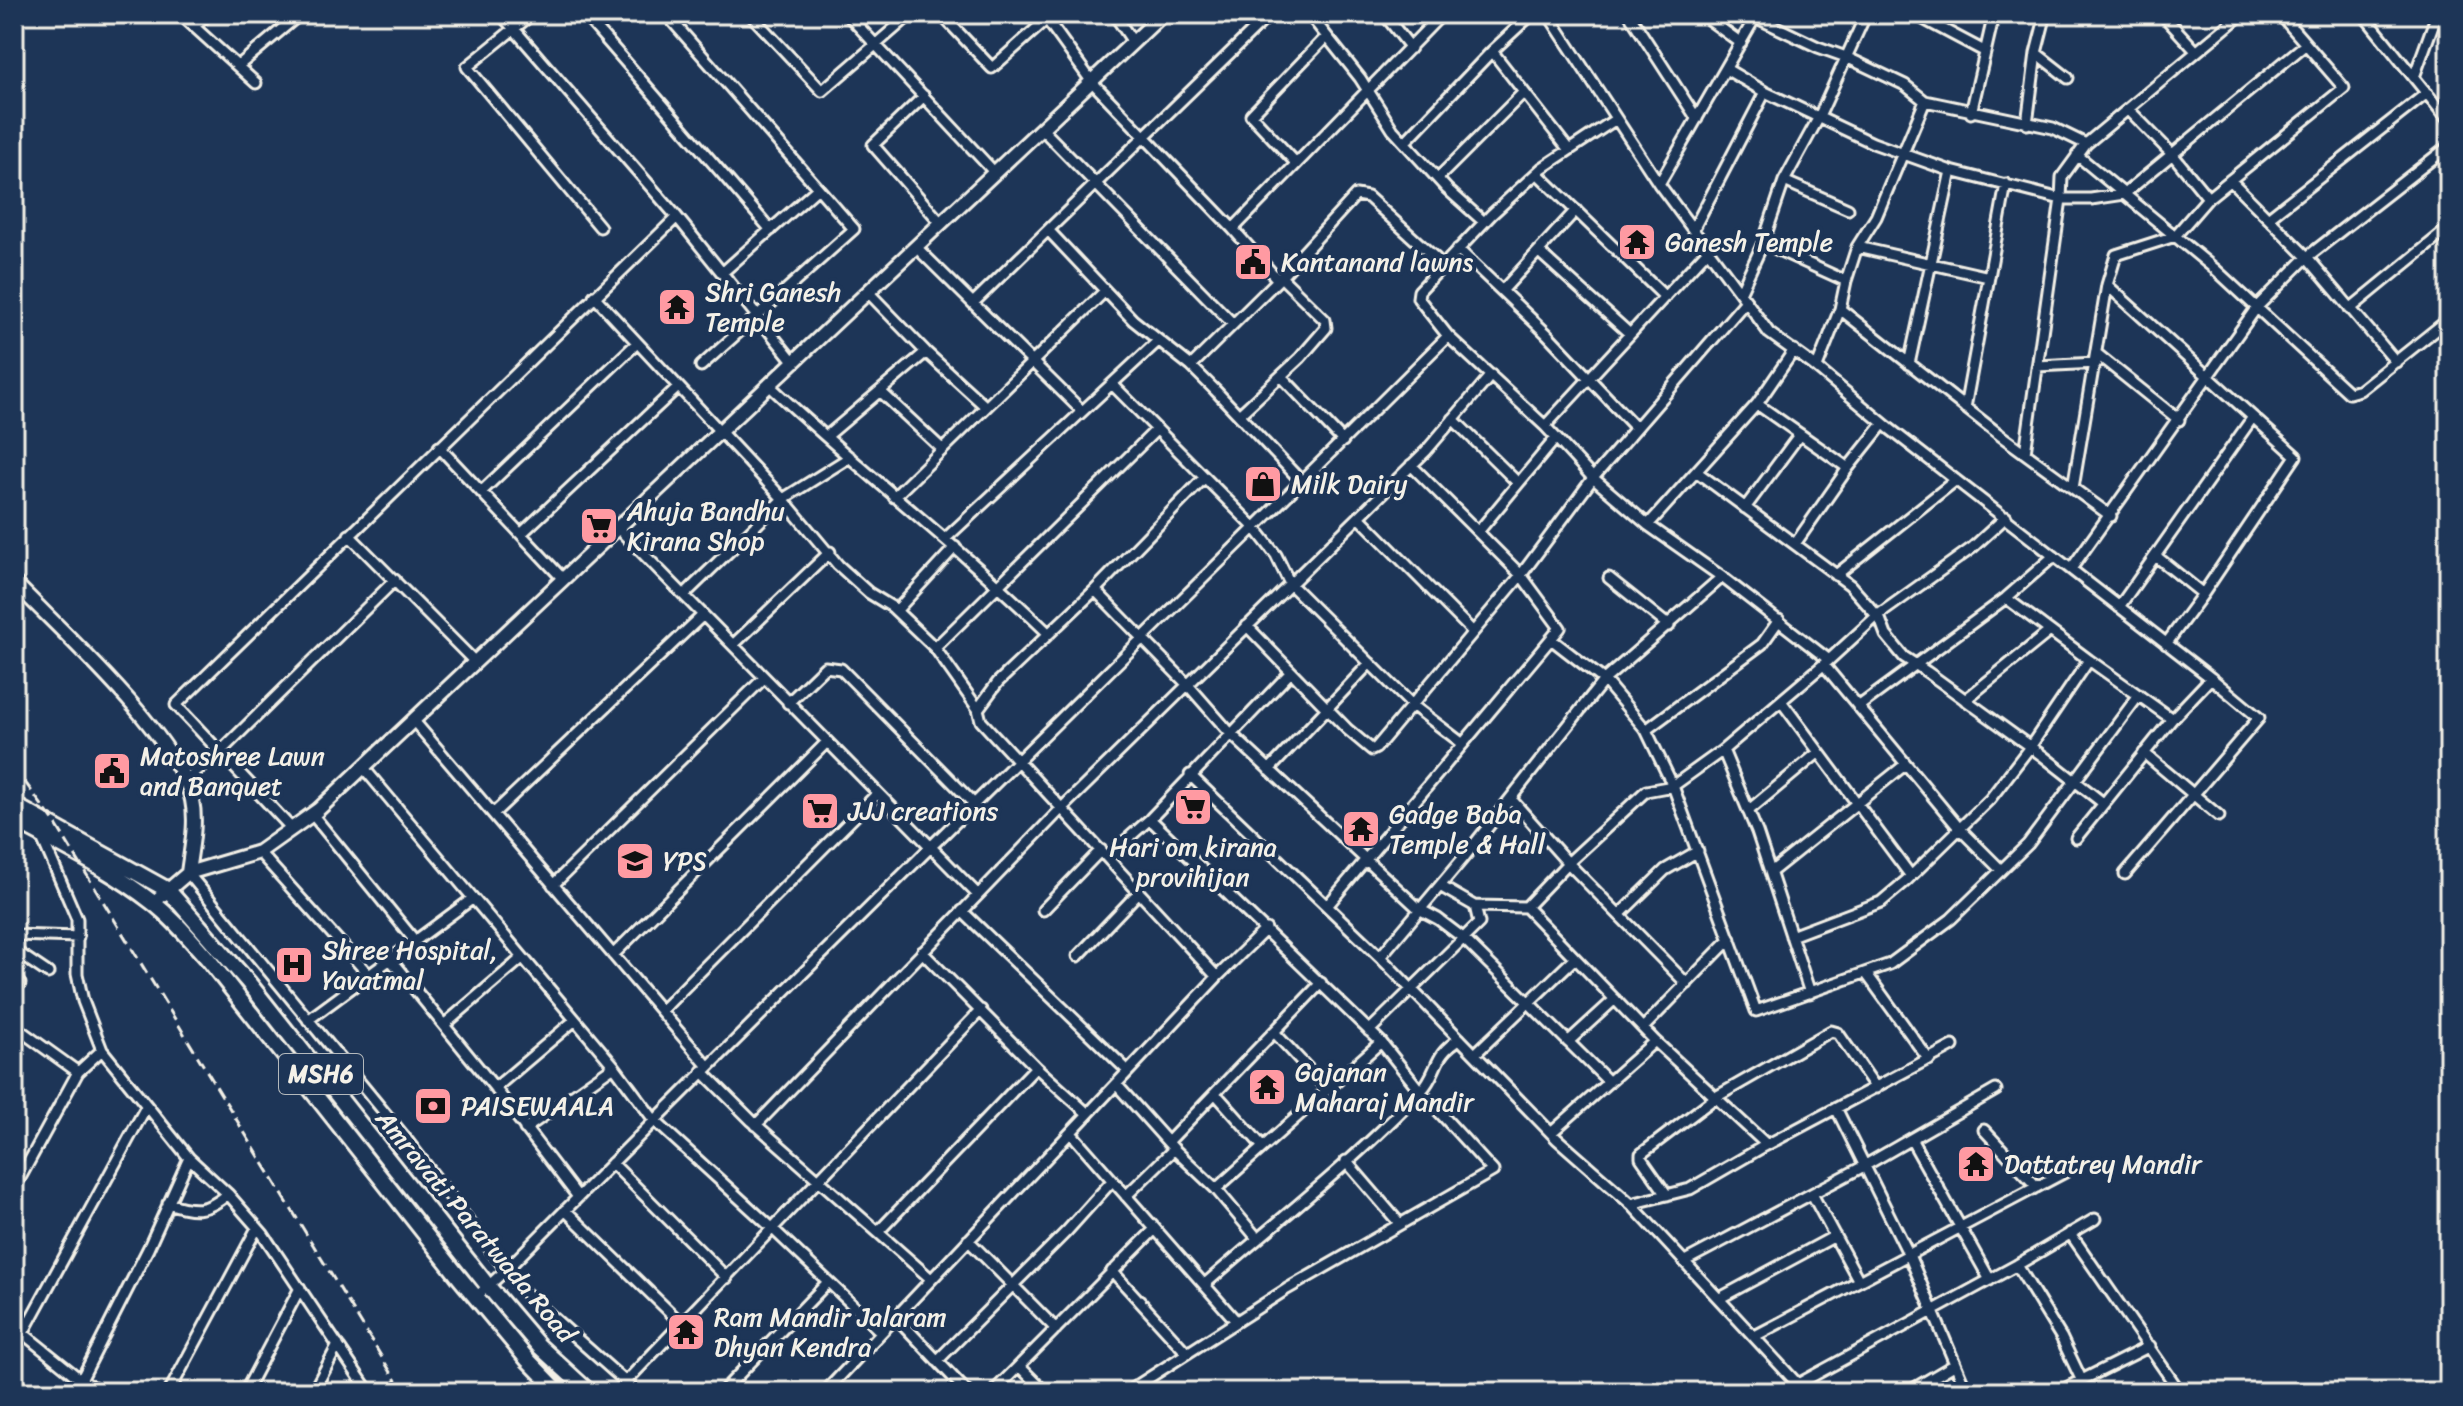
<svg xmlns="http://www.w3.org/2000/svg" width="2463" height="1406" font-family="Sriracha,sans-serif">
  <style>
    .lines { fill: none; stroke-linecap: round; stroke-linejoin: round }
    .minor-casing { stroke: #f4f1e8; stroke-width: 15 }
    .tertiary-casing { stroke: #f4f1e8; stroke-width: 18 }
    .primary-casing { stroke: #f4f1e8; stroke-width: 20 }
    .minor { stroke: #1d3557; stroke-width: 9 }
    .tertiary { stroke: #1d3557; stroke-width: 12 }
    .primary { stroke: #1d3557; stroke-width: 14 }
    .rail { stroke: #f4f1e8; stroke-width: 3; stroke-dasharray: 12 6; stroke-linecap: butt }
    .labels { text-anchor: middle; stroke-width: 8; stroke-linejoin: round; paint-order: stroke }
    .shield { fill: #1d3557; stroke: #b4b9bc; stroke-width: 2 }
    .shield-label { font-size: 24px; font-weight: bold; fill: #f4f1e8 }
    .poi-label { font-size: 26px; fill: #f4f1e8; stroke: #1d3557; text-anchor: start }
    .street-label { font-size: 26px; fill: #f4f1e8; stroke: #1d3557 }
  </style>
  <rect width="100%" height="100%" fill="#1d3557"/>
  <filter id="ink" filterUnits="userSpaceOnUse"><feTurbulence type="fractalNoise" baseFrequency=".0125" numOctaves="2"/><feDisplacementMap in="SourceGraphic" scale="16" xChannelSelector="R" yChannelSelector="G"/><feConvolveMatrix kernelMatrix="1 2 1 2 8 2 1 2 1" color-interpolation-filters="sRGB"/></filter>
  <g filter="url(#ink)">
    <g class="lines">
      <g class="minor-casing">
        <path id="minor" d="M180 14 256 83
          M501 14 677 217 794 362
          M532 14 467 67 600 227
          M584 14 771 230
          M666 14 854 229 701 366
          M750 14 822 91 911 14
          M847 14 995 173
          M941 14 992 68 1046 20
          M1043 14 1092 82 1233 229 1278 280
          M1114 14 1133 42
          M1309 14 1360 78 1393 130 1447 189 1484 222
          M1384 14 1411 48
          M1548 14 1659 184 1746 301 1593 478 1648 525 1722 577 1604 680 1465 856 1380 957 1557 1139 1631 1204 1805 1392
          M1629 14 1697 119
          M1701 14 1741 43
          M1914 14 1984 51
          M2162 14 2196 51
          M2363 14 2449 121
          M1755 17 1818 47 1846 57 1905 85 1925 101 2053 128 2086 144
          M194 26 209 14
          M1492 51 1569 150
          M2036 53 2068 78
          M238 66 300 14
          M1726 69 1765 92 1873 143 1951 171 2061 199H2091L2124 194 2306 44
          M2414 77 2437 14
          M924 96 873 145 941 223
          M2128 109 2173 155 2208 198
          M1971 113 1994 14
          M2027 124 2036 53 2046 14
          M1042 129 1233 324
          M1405 142 1492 51 1532 14
          M2077 155 2216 270 2349 393 2360 390 2449 319
          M1296 163 1251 115 1326 37
          M1537 173 1665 297
          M1438 178 1524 92
          M2230 180 2307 257 2396 362
          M1784 181 1848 209
          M1659 184 1757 14
          M2268 218 2427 93
          M1233 229 1442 14
          M1693 230 1765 92
          M1049 231 1133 320 1191 366 1215 390 1302 482
          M1763 243 1846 281 1840 309 1817 367
          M916 247 1082 411
          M1857 247 1989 277
          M1458 249 1547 334 1636 428
          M1539 252 1630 334
          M722 273 818 188
          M1846 281 1857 247 1876 217 1925 101
          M2107 285 2296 456 2203 594 2166 644
          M1502 291 1576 210
          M868 292 926 352 986 407
          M1740 293 1763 243 1784 181 1819 117 1866 14
          M594 296 783 499 838 565 869 593 892 607 935 648 978 709
          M1746 301 1769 333 1812 364 1890 429 2211 678 2259 718 2125 874
          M973 303 1270 14
          M1840 309 2000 435 2111 516
          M2350 309 2449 228
          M2097 354 2179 420
          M1909 364 1951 171
          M1191 366 1281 277 1356 195 1368 197 1443 265
          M2037 366 2096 363
          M1281 376 1343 441
          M1112 384 1255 528 1276 555 1290 584 1412 705 1463 744
          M769 385C860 471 959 546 1048 633
          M880 391 942 449
          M1757 404 1848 468
          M1965 408 2006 184
          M1239 415 1300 358 1326 328 1325 320 1281 277
          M1453 419 1518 483
          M1545 426 1708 250
          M827 436 926 352
          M439 447 563 579
          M2025 453 2061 199 2062 177 2086 144 2242 14
          M1697 472 1850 585 1880 619 1886 635 1904 657 1927 672 2043 756 2103 803
          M1204 478 1095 590 998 682 978 709 981 721 1217 977
          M2073 488 2107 285 2116 255 2175 236 2208 198 2344 88 2280 14
          M481 492 637 343
          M894 497 1105 291
          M1745 508 1800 434
          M1359 517 1473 632
          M1648 525 1757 404 1794 350
          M618 528 978 895
          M1478 532 1556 438
          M521 534 678 387
          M349 535 475 662
          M945 539 1158 341
          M1795 544 1848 468 1883 424
          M2157 557 2203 594
          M2071 569 2257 307 2307 257 2449 146
          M1836 575 1956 480
          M1722 577 1829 660
          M1609 578 1669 626
          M1095 590 1188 685 1230 733 1419 909 1438 919 1463 938 1609 1082
          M684 595 783 499 850 457
          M2006 598 2089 660 2172 719
          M2119 607 2253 417
          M896 611 955 547
          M1247 626 1347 729 1372 750 1376 748 1521 575 1593 478 1545 426 1448 336 1418 298 1419 291 1491 215 1542 168 1616 119
          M1551 639 1604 680 1646 730 1673 786 1756 1011 1890 964 1951 919 2028 844 2139 695
          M733 645 830 552
          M935 648 1156 430
          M1824 665 1959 828 2001 870
          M1965 700 2050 631
          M1781 701 1911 876
          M788 703 825 667 841 669 975 805
          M1858 707 2006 598 2054 556
          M413 720 707 1065
          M1646 730 1762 644 1779 620
          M1723 750 1757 832 1810 993
          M2144 753 2219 816
          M363 767 614 1066 654 1120 773 1229 881 1332
          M1269 770 1370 663
          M1190 775 1380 957
          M184 781 220 752 395 580
          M1511 799 1568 863 1687 984
          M1748 811 1819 752
          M312 814 415 941
          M493 814 703 615
          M292 829 176 705 677 217
          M40 833 77 919V974L83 1001 102 1050 189 1158 228 1194 263 1234 369 1392
          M2076 838 2172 719 2211 678
          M259 852 369 975
          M1107 857 1150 819 1291 672
          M1771 872 1906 764
          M188 873 403 1135 520 1288 637 1392
          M553 885 764 678
          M1440 886 1475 906
          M1327 906 1560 628 1521 575 1411 465
          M1526 907 1655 1041 1767 1145
          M1043 910 1101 850
          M962 911 1128 1071
          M1619 915 1665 870 1698 851
          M14 935 78 937
          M1791 936 1881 902 1907 880 1990 799 2030 747 2089 660
          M14 950 48 973
          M613 955 827 742
          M1078 956 1139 892
          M390 959 495 1088 578 1197
          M1866 973 1929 1060
          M14 979 20 984
          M14 1006 17 1008
          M661 1011 877 794
          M308 1020 472 899
          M444 1025 522 958
          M1643 1028 1730 939
          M1369 1031 1479 923 1475 906 1526 907 1568 863 1646 791 1673 786 1723 750 1829 660 1877 616 1972 548 2006 517
          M1274 1032 1328 1090
          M14 1034 21 1031 78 1072
          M1568 1042 1615 999
          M1475 1054 1575 958
          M702 1071 752 1121 931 1279
          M1116 1084 1174 1149 1216 1189 1257 1238
          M495 1088 575 1020
          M1215 1093 1263 1147
          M1836 1108 1909 1255 1967 1392
          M1088 1114 1217 977 1266 929
          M756 1125 1062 808 1426 451 1491 375
          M525 1129 614 1066
          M1984 1130 2037 1187
          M1071 1133 1236 1321
          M1551 1133 1655 1041
          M1911 1139 1990 1280
          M1169 1141 1321 983
          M1346 1161 1400 1224
          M612 1163 727 1278
          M14 1189 78 1072 102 1050
          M1216 1189 1381 1042
          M1812 1194 1859 1281
          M1667 1195 1641 1158V1154L1716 1097 1831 1031 1838 1033 1876 1088
          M1126 1196 1174 1149
          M168 1203C194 1212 207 1212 228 1194
          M1631 1204 1690 1189 1761 1148 1953 1046
          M565 1210 682 1324
          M878 1232 1036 1067
          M2070 1233 2180 1392
          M968 1240 1056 1329
          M1685 1261 1864 1166 1996 1090
          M2017 1265 2061 1337 2081 1379
          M1112 1271 1186 1352
          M1205 1284C1275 1223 1357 1159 1421 1091 1439 1072 1432 1055 1460 1039
          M476 1297 506 1270C817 955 1135 648 1448 336
          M1720 1298 1835 1236
          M896 1317 967 1392
          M14 1326 81 1380 102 1392
          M23 1333 146 1107
          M1755 1336 2065 1172
          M937 1361 1067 1231 1112 1181
          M1020 1367 1045 1392
          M1798 1384 2017 1265 2095 1219
          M75 1392 148 1249 189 1158
          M169 1392 257 1228
          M245 1392 300 1288
          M313 1392 338 1345
          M616 1392 981 1010
          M722 1392 827 1283
          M825 1392 1088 1114 1036 1067 922 952
          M993 1392 1155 1229
          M1127 1392 1287 1289 1493 1171 1421 1092 1381 1042 1150 819
          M1908 1392 1954 1365
          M2058 1392 2150 1346"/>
      </g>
      <g class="tertiary-casing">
        <path id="tertiary" d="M14 582C61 631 178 736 192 800 197 824 191 848 188 873
          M153 903 188 873 259 852 318 810 1163 14"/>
      </g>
      <g class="primary-casing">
        <path id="primary" d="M14 805 168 890 248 982 488 1286 539 1346 589 1392
          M14 820C61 846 110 869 152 902 173 918 190 939 208 959L459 1277 528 1360 559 1392"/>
      </g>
      <use href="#minor" class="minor"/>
      <use href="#tertiary" class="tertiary"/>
      <use href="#primary" class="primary"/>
      <path class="rail" d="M14 767 57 826 403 1392"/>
    </g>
  </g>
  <defs>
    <g id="temple-square" transform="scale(2)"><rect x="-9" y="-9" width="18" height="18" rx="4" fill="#ff9aa2" stroke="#1d3557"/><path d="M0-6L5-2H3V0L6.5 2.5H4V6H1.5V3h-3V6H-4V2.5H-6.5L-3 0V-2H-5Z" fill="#111"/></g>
    <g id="civic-square" transform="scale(2)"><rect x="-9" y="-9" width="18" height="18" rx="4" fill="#ff9aa2" stroke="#1d3557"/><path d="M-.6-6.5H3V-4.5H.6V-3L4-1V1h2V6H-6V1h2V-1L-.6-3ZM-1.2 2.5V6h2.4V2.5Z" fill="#111"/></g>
    <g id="shop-square" transform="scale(2)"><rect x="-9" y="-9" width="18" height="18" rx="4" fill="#ff9aa2" stroke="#1d3557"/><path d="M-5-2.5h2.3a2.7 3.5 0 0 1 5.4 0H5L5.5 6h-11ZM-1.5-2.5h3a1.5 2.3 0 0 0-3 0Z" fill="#111"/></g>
    <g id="supermarket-square" transform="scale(2)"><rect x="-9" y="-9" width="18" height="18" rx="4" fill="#ff9aa2" stroke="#1d3557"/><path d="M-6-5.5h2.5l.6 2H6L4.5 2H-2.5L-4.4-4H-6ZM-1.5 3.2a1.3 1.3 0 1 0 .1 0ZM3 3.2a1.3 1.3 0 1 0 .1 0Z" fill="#111"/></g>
    <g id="school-square" transform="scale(2)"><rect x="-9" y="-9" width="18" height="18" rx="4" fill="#ff9aa2" stroke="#1d3557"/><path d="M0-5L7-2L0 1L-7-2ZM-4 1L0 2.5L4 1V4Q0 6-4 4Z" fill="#111"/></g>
    <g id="hospital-square" transform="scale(2)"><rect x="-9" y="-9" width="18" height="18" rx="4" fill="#ff9aa2" stroke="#1d3557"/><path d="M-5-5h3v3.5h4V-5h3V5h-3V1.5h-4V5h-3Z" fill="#111"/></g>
    <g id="bank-square" transform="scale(2)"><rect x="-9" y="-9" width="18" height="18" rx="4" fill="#ff9aa2" stroke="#1d3557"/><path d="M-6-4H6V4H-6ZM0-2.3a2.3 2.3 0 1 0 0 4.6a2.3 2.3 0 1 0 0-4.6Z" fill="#111"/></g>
  </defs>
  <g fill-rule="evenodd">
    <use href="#temple-square" x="1637" y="242"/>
    <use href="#civic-square" x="1253" y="262"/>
    <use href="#temple-square" x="677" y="307"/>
    <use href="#shop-square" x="1263" y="484"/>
    <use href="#supermarket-square" x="599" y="526"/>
    <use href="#civic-square" x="112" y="771"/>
    <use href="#supermarket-square" x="1193" y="807"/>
    <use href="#supermarket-square" x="820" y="811"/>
    <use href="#temple-square" x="1361" y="829"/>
    <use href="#school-square" x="635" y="861"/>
    <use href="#hospital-square" x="294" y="965"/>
    <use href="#temple-square" x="1267" y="1087"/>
    <use href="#bank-square" x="433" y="1106"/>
    <use href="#temple-square" x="1976" y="1164"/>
    <use href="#temple-square" x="686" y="1332"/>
  </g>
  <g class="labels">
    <rect class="shield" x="279" y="1054" width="84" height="40" rx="6"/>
    <g class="shield-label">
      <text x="321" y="1082">MSH6</text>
    </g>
    <g class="poi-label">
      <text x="1665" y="251">Ganesh Temple</text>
      <text x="1281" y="271">Kantanand lawns</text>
      <text x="705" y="301">Shri Ganesh<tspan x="705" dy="30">Temple</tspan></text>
      <text x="1291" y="493">Milk Dairy</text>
      <text x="627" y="520">Ahuja Bandhu<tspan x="627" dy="30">Kirana Shop</tspan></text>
      <text x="140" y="765">Matoshree Lawn<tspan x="140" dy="30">and Banquet</tspan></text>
      <text x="848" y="820">JJJ creations</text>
      <text x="1389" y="823">Gadge Baba<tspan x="1389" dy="30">Temple &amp; Hall</tspan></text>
      <text x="1193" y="856" text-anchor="middle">Hari om kirana<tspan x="1193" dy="30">provihijan</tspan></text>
      <text x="663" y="870">YPS</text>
      <text x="322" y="959">Shree Hospital,<tspan x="322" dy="30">Yavatmal</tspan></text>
      <text x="1295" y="1081">Gajanan<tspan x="1295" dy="30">Maharaj Mandir</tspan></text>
      <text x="461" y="1115">PAISEWAALA</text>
      <text x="2004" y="1173">Dattatrey Mandir</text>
      <text x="714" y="1326">Ram Mandir Jalaram<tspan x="714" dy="30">Dhyan Kendra</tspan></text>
    </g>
    <g class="street-label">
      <text transform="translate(476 1226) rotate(50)" y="9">Amravati Paratwada Road</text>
    </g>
  </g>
  <rect width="2463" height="1406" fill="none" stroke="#1d3557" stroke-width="48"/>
  <rect x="24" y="24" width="2415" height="1358" fill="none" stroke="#f4f1e8" stroke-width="3" filter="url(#ink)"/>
</svg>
